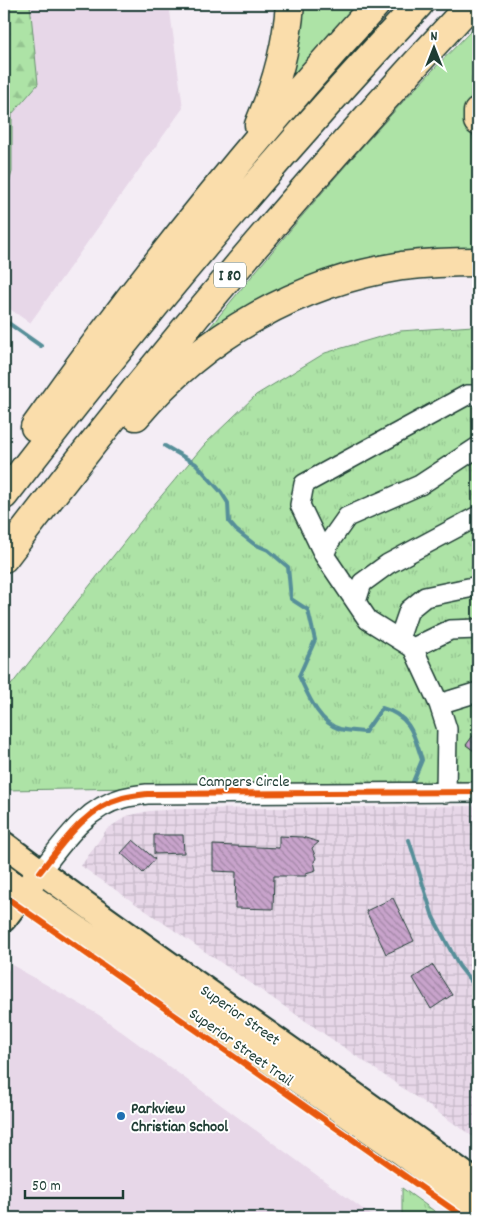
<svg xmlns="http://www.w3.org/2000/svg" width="482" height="1222" font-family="Dekko,sans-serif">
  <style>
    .built { fill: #e7d7e8 }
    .industrial { fill: url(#industrial-grid) }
    .green { fill: #ade3a6; stroke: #66906d }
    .forest { fill: url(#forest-firs); stroke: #66906d }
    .park { fill: url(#park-tufts); stroke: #66906d }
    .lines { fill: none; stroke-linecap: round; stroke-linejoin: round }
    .stream { stroke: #578f99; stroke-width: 4 }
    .building { fill: url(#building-back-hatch); stroke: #1f3d34 }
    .minor-casing { stroke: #1f3d34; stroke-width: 22 }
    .major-casing { stroke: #1f3d34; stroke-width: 28 }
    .highway-casing { stroke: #1f3d34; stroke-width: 31 }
    .minor { stroke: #fff; stroke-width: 19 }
    .major { stroke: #faddab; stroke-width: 24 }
    .highway { stroke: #faddab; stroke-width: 28 }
    .cycleway-casing { stroke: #fff; stroke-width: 9 }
    .cycleway { stroke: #e8590c; stroke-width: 6 }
    .poi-dot { fill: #1f6fb2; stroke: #fff; stroke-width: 2 }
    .labels { text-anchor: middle; stroke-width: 4; stroke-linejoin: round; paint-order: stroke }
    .shield { fill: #fff; stroke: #627771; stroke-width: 1 }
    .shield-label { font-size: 15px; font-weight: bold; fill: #1f3d34 }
    .street-label { font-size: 16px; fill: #1f3d34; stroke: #fff }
    .poi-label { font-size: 16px; font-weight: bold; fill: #1f3d34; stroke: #fff; text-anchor: start }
  </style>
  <defs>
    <pattern id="industrial-grid" width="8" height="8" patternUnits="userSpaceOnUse" patternTransform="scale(1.25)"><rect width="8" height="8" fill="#e7d7e8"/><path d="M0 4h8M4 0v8" fill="none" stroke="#c6b9c8"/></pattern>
    <pattern id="forest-firs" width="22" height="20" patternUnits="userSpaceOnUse" patternTransform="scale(1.25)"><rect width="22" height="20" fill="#ade3a6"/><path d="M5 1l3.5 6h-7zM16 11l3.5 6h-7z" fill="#94c490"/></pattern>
    <pattern id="park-tufts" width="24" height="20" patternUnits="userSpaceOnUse" patternTransform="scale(1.25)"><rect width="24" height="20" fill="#ade3a6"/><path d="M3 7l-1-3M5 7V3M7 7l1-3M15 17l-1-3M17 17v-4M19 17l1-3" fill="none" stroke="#94c490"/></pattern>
    <pattern id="building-back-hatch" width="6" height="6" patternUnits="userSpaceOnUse" patternTransform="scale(1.25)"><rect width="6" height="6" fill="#c8a3cb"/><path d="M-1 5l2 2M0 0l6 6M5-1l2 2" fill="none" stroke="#a286a6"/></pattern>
  </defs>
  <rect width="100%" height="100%" fill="#f4edf5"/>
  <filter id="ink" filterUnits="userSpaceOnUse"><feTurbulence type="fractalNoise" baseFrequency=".02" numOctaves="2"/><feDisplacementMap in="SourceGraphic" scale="10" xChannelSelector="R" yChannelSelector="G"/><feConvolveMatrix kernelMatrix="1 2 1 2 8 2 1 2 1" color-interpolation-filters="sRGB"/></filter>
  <g filter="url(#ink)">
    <path class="built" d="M4 4H169L183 108 30 323 4 305Z
      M12 965 99 1015 375 1218H4V975Z"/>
    <path class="industrial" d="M478 806V1140L81 866 107 829 127 816 149 811 181 809Z"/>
    <path class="green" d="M292 4H365L269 111Z
      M478 24V52L472 77 470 111 473 138 478 153V256L402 261 193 348C284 236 376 125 478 24Z"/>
    <path class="forest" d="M4 4H30L38 84 12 114V172L4 200Z"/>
    <path class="park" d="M473 326 478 327V783L4 790V694L152 507 205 444 256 395 325 353 400 331Z
      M402 1188 444 1218H402Z"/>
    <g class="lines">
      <path class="stream" d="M4 320 41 346
        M165 446 196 464 221 492 228 503 229 522 236 530 254 544 268 550 288 567 291 599 308 610 315 640 299 676C308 695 319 723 340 729 348 731 357 731 365 732L382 708C411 716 414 735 422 760L412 784
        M409 840 433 917 459 966 478 990"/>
    </g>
    <path class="building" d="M478 729V754L466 745Z
      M154 835H183L184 853 154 854Z
      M279 836 302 837 319 842 312 848 316 858 314 862 316 870 306 873V876H274L273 909 235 908 236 872 213 871V845L279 848Z
      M133 840 155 859 143 873 121 853Z
      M393 898 414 941 386 954 366 911Z
      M433 965 452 995 431 1009 413 978Z"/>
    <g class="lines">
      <g class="minor-casing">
        <path id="minor" d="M478 395H467L304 484 300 505 324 555 368 620 413 648 439 704 478 692
          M324 555 330 541 347 517 420 485 478 447
          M356 602 362 583 388 564 478 516
          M399 639 409 610 425 597 478 586
          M413 648 450 630 478 629
          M439 704 447 729 446 793
          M40 872C63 843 85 808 123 798 131 796 139 795 147 794L478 792"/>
      </g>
      <g class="major-casing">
        <path id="major" d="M4 844C159 961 322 1068 478 1184
          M4 877 403 1154 478 1210
          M4 919 33 881"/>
      </g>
      <g class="highway-casing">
        <path id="highway" d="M478 112V121
          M259 125C276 86 287 47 290 4
          M136 416C203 336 299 282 402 266 427 263 453 262 478 262
          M35 427C140 279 254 138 376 4
          M4 495C135 325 272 160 419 4
          M4 558C150 365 306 181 471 4"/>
      </g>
      <use href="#minor" class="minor"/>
      <use href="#major" class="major"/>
      <use href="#highway" class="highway"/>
      <g class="cycleway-casing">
        <path id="cycleway" d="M40 872C63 843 85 808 123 798 131 796 139 795 147 794L478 792
          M4 896 465 1218"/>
      </g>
      <use href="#cycleway" class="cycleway"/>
    </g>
  </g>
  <circle class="poi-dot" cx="121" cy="1116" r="5"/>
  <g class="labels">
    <rect class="shield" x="214" y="262.5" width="32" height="25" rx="4"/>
    <g class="shield-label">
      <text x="230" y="280">I 80</text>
    </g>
    <g class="street-label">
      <text x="244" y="786">Campers Circle</text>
      <text transform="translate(241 1014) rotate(35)" y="6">Superior Street</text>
      <text transform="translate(242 1046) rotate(35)" y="6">Superior Street Trail</text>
    </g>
    <g class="poi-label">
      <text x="131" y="1113">Parkview<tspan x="131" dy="18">Christian School</tspan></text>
    </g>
  </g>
  <rect width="482" height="1222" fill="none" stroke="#fff" stroke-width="20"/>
  <rect x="10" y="10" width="462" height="1202" fill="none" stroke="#1f3d34" stroke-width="2" filter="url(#ink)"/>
  <g transform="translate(434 48)" stroke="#ffffff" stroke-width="4" paint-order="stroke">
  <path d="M0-4L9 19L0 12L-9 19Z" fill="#1f3d34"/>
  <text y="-8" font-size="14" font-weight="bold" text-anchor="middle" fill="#1f3d34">N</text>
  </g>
  <path d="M25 1190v8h98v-8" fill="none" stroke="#1f3d34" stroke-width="2.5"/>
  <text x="32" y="1190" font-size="15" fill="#1f3d34" stroke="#ffffff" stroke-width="4" paint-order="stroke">50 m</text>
</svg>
